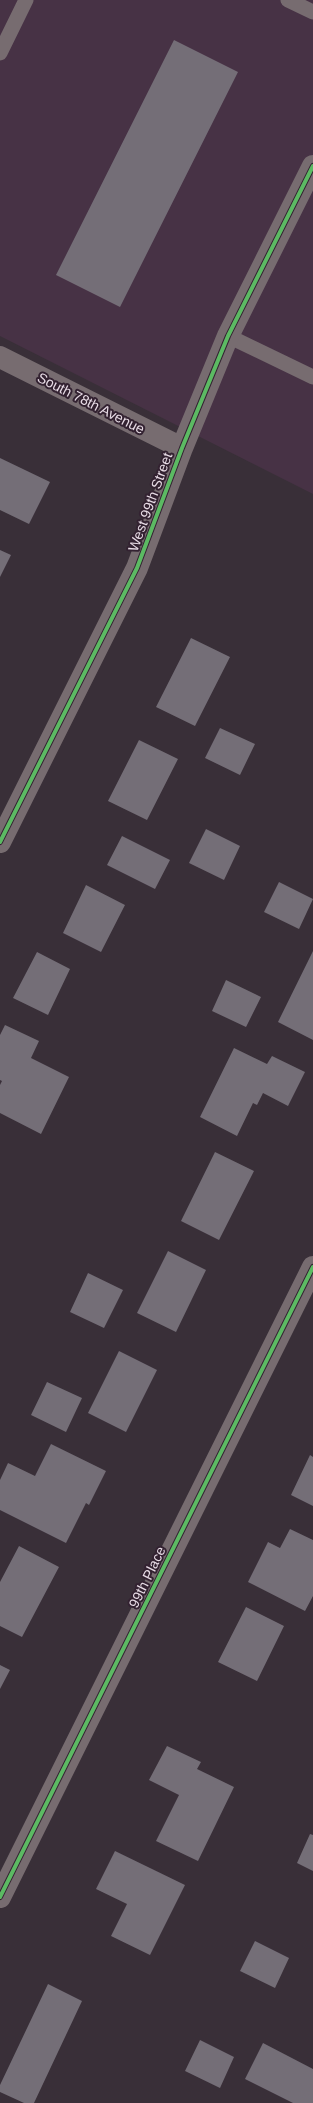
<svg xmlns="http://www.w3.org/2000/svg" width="313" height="2103" font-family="Helvetica,sans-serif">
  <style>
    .built { fill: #473245 }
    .building { fill: #746e77 }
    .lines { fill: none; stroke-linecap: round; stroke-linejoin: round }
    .service { stroke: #776c70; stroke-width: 15 }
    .minor { stroke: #776c70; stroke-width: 22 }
    .cycleway-casing { stroke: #332231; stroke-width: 6 }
    .cycleway { stroke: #5cba63; stroke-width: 4 }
    .labels { text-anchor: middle; stroke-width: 4; stroke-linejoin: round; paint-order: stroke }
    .street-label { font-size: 14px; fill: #e8dce6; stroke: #332231 }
  </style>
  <rect width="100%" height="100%" fill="#392f38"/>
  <path class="built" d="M0 0H313V494L0 336Z"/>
  <path class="building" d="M174 40 238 72 120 307 56 275Z
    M0 458 50 482 29 524 0 510Z
    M0 550 11 555 0 577Z
    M191 638 230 657 195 726 156 707Z
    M220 728 255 744 240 775 205 758Z
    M139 740 178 759 147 820 108 801Z
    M206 829 240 846 224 880 189 863Z
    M122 836 170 860 155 889 107 865Z
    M279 882 313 899 299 929 264 912Z
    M86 885 125 905 101 952 63 933Z
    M313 951V1040L278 1022Z
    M37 952 70 969 48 1015 13 998Z
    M226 980 261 997 246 1027 212 1011Z
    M5 1025 39 1041 31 1058 69 1077 41 1134 0 1113V1085L2 1081 0 1080V1035Z
    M234 1048 267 1064 272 1056 305 1072 288 1106 263 1093 257 1105 253 1103 237 1136 200 1117Z
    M215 1152 254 1171 219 1240 181 1221Z
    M168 1251 206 1270 176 1332 137 1313Z
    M88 1273 123 1290 104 1328 70 1312Z
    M119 1351 157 1370 126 1432 88 1413Z
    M47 1382 82 1398 66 1432 31 1415Z
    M51 1444 106 1471 89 1505 86 1503 66 1543 0 1510V1480L8 1463 35 1476Z
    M310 1455 313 1457V1506L291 1495Z
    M290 1529 313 1540V1596L305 1611 248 1582 268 1542 280 1548Z
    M19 1546 59 1567 22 1637 0 1626V1582Z
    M246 1607 284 1626 257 1681 218 1662Z
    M0 1665 10 1670 0 1689Z
    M167 1746 201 1762 197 1769 234 1787 198 1861 156 1841 179 1795 149 1780Z
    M310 1834 313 1835V1871L297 1863Z
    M115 1851 185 1885 150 1955 111 1936 127 1904 96 1889Z
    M255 1941 289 1958 275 1988 240 1971Z
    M48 1984 82 2001 34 2103H24L0 2092V2085Z
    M200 2040 234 2057 220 2088 185 2071Z
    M263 2043 313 2069V2103H293L245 2079Z"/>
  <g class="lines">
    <path class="service" d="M288 0 313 12
      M0 53 26 0
      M228 336 313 377"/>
    <path class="minor" d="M0 357 182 448
      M0 842 137 568 182 448 228 336 313 166
      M0 1897 313 1267"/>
    <g class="cycleway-casing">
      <path id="cycleway" d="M0 842 137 568 182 448 228 336 313 166
        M0 1897 313 1267"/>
    </g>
    <use href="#cycleway" class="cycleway"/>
  </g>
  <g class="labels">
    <g class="street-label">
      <text transform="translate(91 403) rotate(27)" y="5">South 78th Avenue</text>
      <text transform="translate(150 502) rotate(-70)" y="5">West 99th Street</text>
      <text transform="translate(147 1577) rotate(-64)" y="5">99th Place</text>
    </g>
  </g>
</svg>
